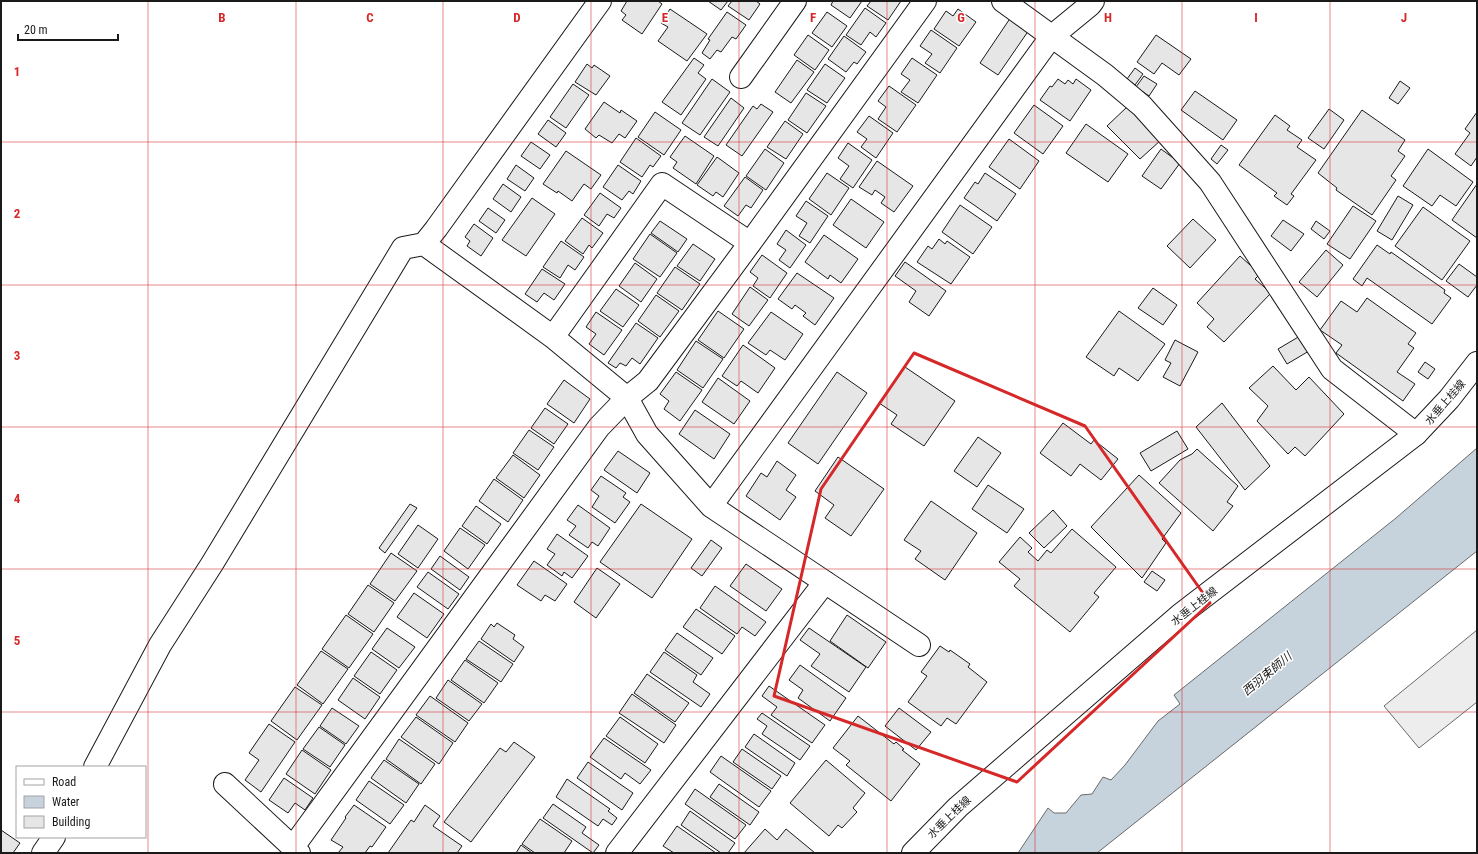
<svg xmlns="http://www.w3.org/2000/svg" width="1478" height="854" font-family="'Roboto Condensed','Noto Sans JP',sans-serif">
  <style>
    .parking { fill: #ededed; stroke: #6a6a6a }
    .water { fill: #c6d2dc; stroke: #6a6a6a }
    .building { fill: #e6e6e6; stroke: #1a1a1a }
    .lines { fill: none; stroke-linecap: round; stroke-linejoin: round }
    .street-casing { stroke: #1a1a1a; stroke-width: 24 }
    .secondary-casing { stroke: #1a1a1a; stroke-width: 24 }
    .street { stroke: #fff; stroke-width: 22 }
    .secondary { stroke: #fff; stroke-width: 22 }
    .marked { fill: none; stroke: #d62828; stroke-width: 3; stroke-linejoin: round }
    .grid { fill: none; stroke: #d62828; stroke-width: 1; stroke-opacity: 0.55 }
    .labels { text-anchor: middle; stroke-width: 3; stroke-linejoin: round; paint-order: stroke }
    .street-label { font-size: 11px; fill: #1a1a1a; stroke: #fff }
    .water-label { font-size: 12px; font-style: italic; fill: #1a1a1a; stroke: #fff }
    .grid-label { font-size: 13px; text-anchor: middle; font-weight: bold; fill: #d62828; stroke: #fff; stroke-width: 3; stroke-linejoin: round; paint-order: stroke }
  </style>
  <rect width="100%" height="100%" fill="#fff"/>
  <path class="parking" d="M1477 630V702L1419 748 1384 706Z"/>
  <path class="water" d="M1477 448V551L1097 853H1018L1048 808 1054 813H1066L1081 795 1092 794 1103 777 1111 780 1125 765 1158 721 1180 704 1174 695 1396 518Z"/>
  <path class="building" d="M627 1H658L662 4 642 34 622 20 626 15 621 11Z
    M708 1H728L721 10Z
    M732 1H756L760 4 749 20 728 6Z
    M833 1H862L850 18 831 5Z
    M871 1H901L888 20 867 6Z
    M865 8 886 23 876 37 870 32 861 45 846 35Z
    M670 9 707 34 687 61 658 41 668 27 661 23Z
    M958 9 976 22 959 46 934 29 946 11 953 16Z
    M727 12 746 25 736 39 732 37 721 52 717 50 710 59 702 53 710 40 708 39Z
    M827 12 847 26 832 47 812 33Z
    M1011 17 1029 30 998 75 980 63Z
    M931 30 957 48 940 73 925 63 932 54 920 46Z
    M808 35 829 50 815 70 794 55Z
    M1156 35 1191 59 1179 75 1162 63 1154 74 1137 62Z
    M844 36 866 52 857 64 854 62 846 72 828 59Z
    M694 58 704 65 698 73 706 79 681 115 662 102Z
    M912 58 937 75 918 103 901 92 910 80 901 74Z
    M797 60 814 72 791 103 775 92Z
    M587 64 592 68 594 65 610 76 596 95 575 82Z
    M825 64 845 78 827 103 807 90Z
    M1135 68 1143 74 1135 85 1127 79Z
    M1144 76 1157 84 1149 96 1136 87Z
    M712 79 730 92 700 135 682 123Z
    M1058 79 1065 84 1068 80 1073 84 1076 79 1091 90 1070 121 1040 100 1050 86 1052 87Z
    M1400 81 1410 88 1398 104 1389 98Z
    M573 84 589 95 566 128 550 117Z
    M889 86 916 105 897 132 878 119 886 107 878 101Z
    M1195 91 1237 120 1223 140 1181 110Z
    M806 93 826 106 807 133 788 120Z
    M731 98 744 108 718 146 704 137Z
    M604 102 620 113 621 110 637 121 625 138 619 134 612 143 599 135 596 138 585 129Z
    M761 104 773 112 742 156 726 145 753 106 757 109Z
    M1034 105 1063 126 1043 154 1014 133Z
    M1128 106 1161 140 1140 159 1107 126Z
    M1329 109 1344 120 1324 149 1308 138Z
    M1362 110 1405 140 1398 151 1405 156 1391 176 1396 180 1372 215 1336 190 1337 188 1318 173Z
    M655 112 681 130 664 155 638 137Z
    M1477 112V157L1471 166 1455 154 1470 133 1465 129Z
    M1275 115 1290 126 1287 130 1302 140 1297 147 1316 160 1291 194 1294 196 1287 205 1274 196 1277 193 1239 165Z
    M869 116 893 133 876 158 861 147 867 139 857 132Z
    M548 120 566 133 556 147 538 134Z
    M785 121 803 134 786 159 767 147Z
    M1086 124 1128 154 1108 182 1066 153Z
    M685 136 714 156 696 184 673 168 677 162 670 157Z
    M636 138 661 156 653 167 650 165 642 177 620 162Z
    M1009 139 1039 161 1020 189 989 167Z
    M531 142 550 155 540 169 521 156Z
    M848 143 872 160 853 188 840 179 849 166 838 158Z
    M1221 145 1228 150 1217 164 1211 159Z
    M765 149 784 163 766 190 746 176Z
    M1161 149 1180 163 1161 189 1142 176Z
    M1428 149 1473 182 1456 206 1440 195 1432 206 1403 186Z
    M566 151 601 175 591 189 584 184 572 201 558 191 557 193 543 184Z
    M717 157 739 173 723 197 716 192 713 196 697 185Z
    M877 161 913 186 894 212 881 203 885 197 875 190 872 195 859 187Z
    M516 165 534 178 525 191 507 179Z
    M618 165 641 181 633 194 629 191 622 200 603 187Z
    M827 173 849 188 831 215 809 199Z
    M985 173 1016 194 997 221 964 198 975 182 978 184Z
    M745 177 763 190 751 208 746 205 738 216 724 206Z
    M503 184 521 197 511 212 493 199Z
    M1477 184V238L1452 220Z
    M600 193 621 208 614 218 607 214 599 226 584 215Z
    M1398 196 1413 205 1392 240 1377 231Z
    M532 198 555 214 526 256 502 240Z
    M851 199 884 222 866 248 833 225Z
    M806 201 828 216 810 243 799 236 807 223 796 216Z
    M960 205 992 227 973 254 942 232Z
    M1353 206 1376 221 1350 259 1327 244Z
    M1423 207 1470 241 1442 280 1395 246Z
    M488 208 505 220 496 233 479 221Z
    M582 218 603 233 592 248 589 245 583 254 565 241Z
    M1193 219 1216 240 1190 268 1167 246Z
    M1283 220 1304 234 1291 251 1271 236Z
    M660 221 687 239 678 252 651 233Z
    M1316 221 1330 231 1324 239 1311 229Z
    M474 224 493 238 481 256 467 246 470 241 465 237Z
    M786 230 806 245 790 268 779 260 786 250 777 244Z
    M650 234 677 253 660 277 633 259Z
    M824 235 858 259 841 283 830 275 828 279 805 262Z
    M939 239 945 244 947 241 970 257 951 284 917 262 928 246 932 249Z
    M561 241 584 257 575 270 568 265 560 278 543 267Z
    M693 244 715 259 700 281 677 266Z
    M1377 245 1390 254 1391 252 1445 290 1444 293 1451 298 1432 324 1367 278 1362 286 1353 279Z
    M1326 250 1343 265 1317 297 1299 282Z
    M762 255 787 273 770 298 753 286 758 278 750 272Z
    M1240 256 1260 274 1255 279 1271 293 1224 342 1207 327 1214 319 1197 303Z
    M905 262 946 291 929 316 909 302 916 291 895 276Z
    M635 263 657 279 641 302 619 286Z
    M1459 264 1477 277V285L1468 297 1446 281Z
    M675 267 700 284 682 310 657 293Z
    M542 269 565 284 554 300 544 293 537 302 525 294Z
    M797 273 834 298 815 325 803 316 806 313 795 305 792 309 778 299Z
    M750 287 768 300 749 326 732 314Z
    M1153 288 1177 305 1163 325 1138 308Z
    M616 289 639 305 623 327 600 311Z
    M656 295 679 311 660 337 638 321Z
    M1367 298 1416 333 1408 344 1414 348 1397 372 1415 384 1403 401 1336 353 1342 345 1320 330 1341 301 1357 312Z
    M718 311 744 329 724 358 698 340Z
    M1119 311 1165 344 1138 381 1119 368 1114 376 1086 357Z
    M596 312 622 330 604 355 589 344 596 334 586 327Z
    M771 312 803 334 785 360 770 350 766 355 748 343Z
    M636 323 658 338 640 364 632 358 626 366 620 363 616 368 608 363Z
    M1300 336 1309 351 1287 364 1278 349Z
    M1175 340 1198 352 1180 386 1163 377 1171 363 1165 360Z
    M696 341 723 359 703 388 677 370Z
    M743 345 775 368 758 393 741 381 737 386 722 376Z
    M1425 362 1435 369 1428 379 1418 372Z
    M1273 366 1296 390 1309 377 1344 414 1305 456 1295 447 1288 454 1257 421 1268 406 1249 388Z
    M905 367 955 401 924 446 891 424 897 415 879 403Z
    M676 372 702 390 680 421 664 409 669 401 660 394Z
    M837 372 867 393 818 464 788 443Z
    M718 378 750 401 734 424 702 402Z
    M564 380 590 399 574 423 547 404Z
    M1222 403 1270 466 1245 490 1196 427Z
    M545 408 568 424 554 444 531 428Z
    M695 410 730 434 714 459 679 434Z
    M1063 423 1091 444 1094 440 1118 459 1101 480 1080 464 1071 476 1040 453Z
    M529 430 554 447 538 470 513 453Z
    M1177 431 1188 449 1151 471 1140 453Z
    M978 437 1001 453 977 487 954 471Z
    M1197 449 1238 486 1227 502 1233 506 1213 531 1159 483 1180 460 1192 454Z
    M618 451 650 473 637 493 604 470Z
    M513 455 540 475 524 498 496 478Z
    M838 457 884 489 851 536 825 518 834 505 815 491Z
    M777 461 796 475 786 490 796 497 780 520 746 496 761 473 767 477Z
    M1139 475 1181 513 1162 539 1166 543 1142 578 1091 527Z
    M601 476 626 493 623 497 630 502 615 523 592 507 599 496 591 490Z
    M494 479 523 500 508 522 479 501Z
    M988 485 1024 509 1007 533 972 509Z
    M931 501 977 533 945 580 915 559 921 551 904 540Z
    M410 504 417 508 385 553 379 548Z
    M641 504 692 539 652 598 600 562Z
    M578 505 610 528 598 546 592 542 588 548 569 535 576 526 567 520Z
    M476 506 501 524 487 544 462 526Z
    M1053 510 1067 526 1044 548 1029 533Z
    M418 525 438 539 418 568 398 554Z
    M460 528 485 545 468 569 444 551Z
    M1072 529 1116 567 1094 593 1099 597 1070 632 1014 586 1020 579 999 562 1020 537 1032 548 1028 552 1038 561 1047 550 1051 553Z
    M557 534 588 556 572 578 564 572 562 576 547 565 555 554 547 549Z
    M711 540 722 548 702 576 691 568Z
    M391 553 417 571 395 601 370 584Z
    M440 556 469 577 460 590 431 569Z
    M534 561 567 584 555 601 545 595 541 601 517 585Z
    M746 564 782 589 766 611 730 586Z
    M597 568 620 584 596 618 574 602Z
    M1152 571 1165 580 1157 591 1144 582Z
    M428 572 459 594 448 609 417 587Z
    M368 585 394 603 374 632 348 614Z
    M715 586 766 622 755 636 742 627 737 634 700 608Z
    M414 593 444 614 427 638 397 617Z
    M696 609 735 636 722 654 683 627Z
    M346 615 373 634 349 668 322 649Z
    M847 615 886 642 868 668 830 641Z
    M497 623 515 635 513 639 524 647 514 662 481 639 491 624 494 627Z
    M387 628 415 647 399 668 372 649Z
    M809 628 866 667 849 692 811 666 820 654 800 640Z
    M677 633 713 658 701 675 665 650Z
    M479 641 513 664 501 682 466 659Z
    M940 646 949 652 950 650 970 664 968 667 987 682 956 724 947 718 941 726 908 702 927 676 921 672Z
    M321 651 348 669 323 704 297 685Z
    M371 652 397 670 380 694 354 676Z
    M664 652 697 675 693 682 710 694 701 707 650 672Z
    M465 660 498 683 484 703 451 680Z
    M800 665 846 698 830 721 798 698 803 690 789 680Z
    M647 674 689 703 675 722 634 693Z
    M353 678 380 697 365 719 338 700Z
    M448 680 482 704 469 721 436 698Z
    M769 686 825 725 812 743 771 715 777 707 762 696Z
    M295 687 322 705 297 740 271 721Z
    M632 694 676 725 664 743 619 713Z
    M430 696 468 723 455 742 416 715Z
    M332 708 359 726 346 744 320 726Z
    M899 708 931 732 916 750 885 726Z
    M762 713 810 746 800 760 762 734 767 726 757 719Z
    M858 716 894 744 896 742 904 749 902 750 920 764 891 801 846 765 850 761 833 748Z
    M416 717 453 743 439 764 401 737Z
    M620 717 658 744 645 763 606 736Z
    M269 724 295 742 261 792 245 780 259 760 249 753Z
    M319 727 345 745 330 767 303 749Z
    M754 734 795 763 787 776 745 747Z
    M604 738 651 770 640 784 625 773 621 779 590 757Z
    M399 739 435 764 421 784 386 759Z
    M514 742 535 757 471 842 444 822 500 748 506 752Z
    M742 749 781 776 772 789 733 762Z
    M302 750 331 770 315 794 286 774Z
    M721 756 771 791 759 807 710 772Z
    M384 760 419 784 406 803 371 778Z
    M826 760 865 793 853 808 857 812 842 828 838 825 829 836 790 803Z
    M588 762 633 793 622 810 577 778Z
    M284 778 313 798 305 810 295 803 288 813 269 800Z
    M567 779 610 809 608 811 617 818 612 825 603 819 598 826 556 797Z
    M369 781 404 805 390 824 356 800Z
    M719 784 759 812 750 825 710 797Z
    M695 789 746 825 735 839 685 804Z
    M553 804 586 827 582 833 599 845 593 853 543 818Z
    M354 805 386 827 372 847 370 846 365 853H338L343 847 331 840 346 818 345 817Z
    M425 805 440 816 433 826 462 846 457 853H388L411 820 414 822Z
    M690 811 735 843 728 853H721L681 825Z
    M540 819 572 841 564 853H535L522 844Z
    M677 826 716 853H674L663 846Z
    M765 829 777 840 786 829 815 853H744Z
    M1 830 20 843 13 853H1Z
    M521 845 532 853H516Z"/>
  <g class="lines">
    <g class="street-casing">
      <path id="street" d="M1003 1 1105 75 1142 106 1210 182 1332 369 1416 434
        M741 77 795 1
        M424 244 553 337 627 398 647 434 711 506 919 645
        M553 337 662 184 750 243
        M711 506 1051 37 1090 5 1093 1
        M95 767 160 645 212 564 403 248 424 244 436 229 600 1
        M225 784 299 853
        M293 847 599 427 627 398 648 381 750 243 925 1
        M43 853 54 837
        M617 853 825 582"/>
    </g>
    <g class="secondary-casing">
      <path id="secondary" d="M913 853 958 807 1180 615 1416 434 1449 399 1477 363"/>
    </g>
    <use href="#street" class="street"/>
    <use href="#secondary" class="secondary"/>
  </g>
  <path class="marked" d="M914 353 1085 426 1210 603 1017 782 774 696 821 489Z"/>
  <path class="grid" d="M148 1V853M296 1V853M443 1V853M591 1V853M739 1V853M887 1V853M1035 1V853M1182 1V853M1330 1V853M1 142H1477M1 285H1477M1 427H1477M1 569H1477M1 712H1477"/>
  <g class="labels">
    <g class="street-label">
      <text transform="translate(1445 402) rotate(-49)" y="4">水垂上桂線</text>
      <text transform="translate(1194 606) rotate(-38)" y="4">水垂上桂線</text>
      <text transform="translate(949 817) rotate(-44)" y="4">水垂上桂線</text>
    </g>
    <g class="water-label">
      <text transform="translate(1267 674) rotate(-40)" y="4">西羽束師川</text>
    </g>
  </g>
  <g class="grid-label">
    <text x="222" y="22">B</text>
    <text x="370" y="22">C</text>
    <text x="517" y="22">D</text>
    <text x="665" y="22">E</text>
    <text x="813" y="22">F</text>
    <text x="961" y="22">G</text>
    <text x="1108" y="22">H</text>
    <text x="1256" y="22">I</text>
    <text x="1404" y="22">J</text>
    <text x="17" y="76">1</text>
    <text x="17" y="218">2</text>
    <text x="17" y="360">3</text>
    <text x="17" y="503">4</text>
    <text x="17" y="645">5</text>
  </g>
  <rect width="1478" height="854" fill="none" stroke="#1a1a1a" stroke-width="4"/>
  <rect x="16" y="766" width="130" height="72" fill="#ffffff" stroke="#a3a3a3"/>
  <rect x="24" y="779" width="20" height="6" fill="#ffffff" stroke="#a3a3a3"/>
  <text x="52" y="786" font-size="12" fill="#1a1a1a">Road</text>
  <rect x="24" y="796" width="20" height="12" fill="#c6d2dc" stroke="#a3a3a3"/>
  <text x="52" y="806" font-size="12" fill="#1a1a1a">Water</text>
  <rect x="24" y="816" width="20" height="12" fill="#e6e6e6" stroke="#a3a3a3"/>
  <text x="52" y="826" font-size="12" fill="#1a1a1a">Building</text>
  <path d="M18 34v6h100v-6" fill="none" stroke="#1a1a1a" stroke-width="2"/>
  <text x="24" y="34" font-size="12" fill="#1a1a1a" stroke="#ffffff" stroke-width="3" paint-order="stroke">20 m</text>
</svg>
